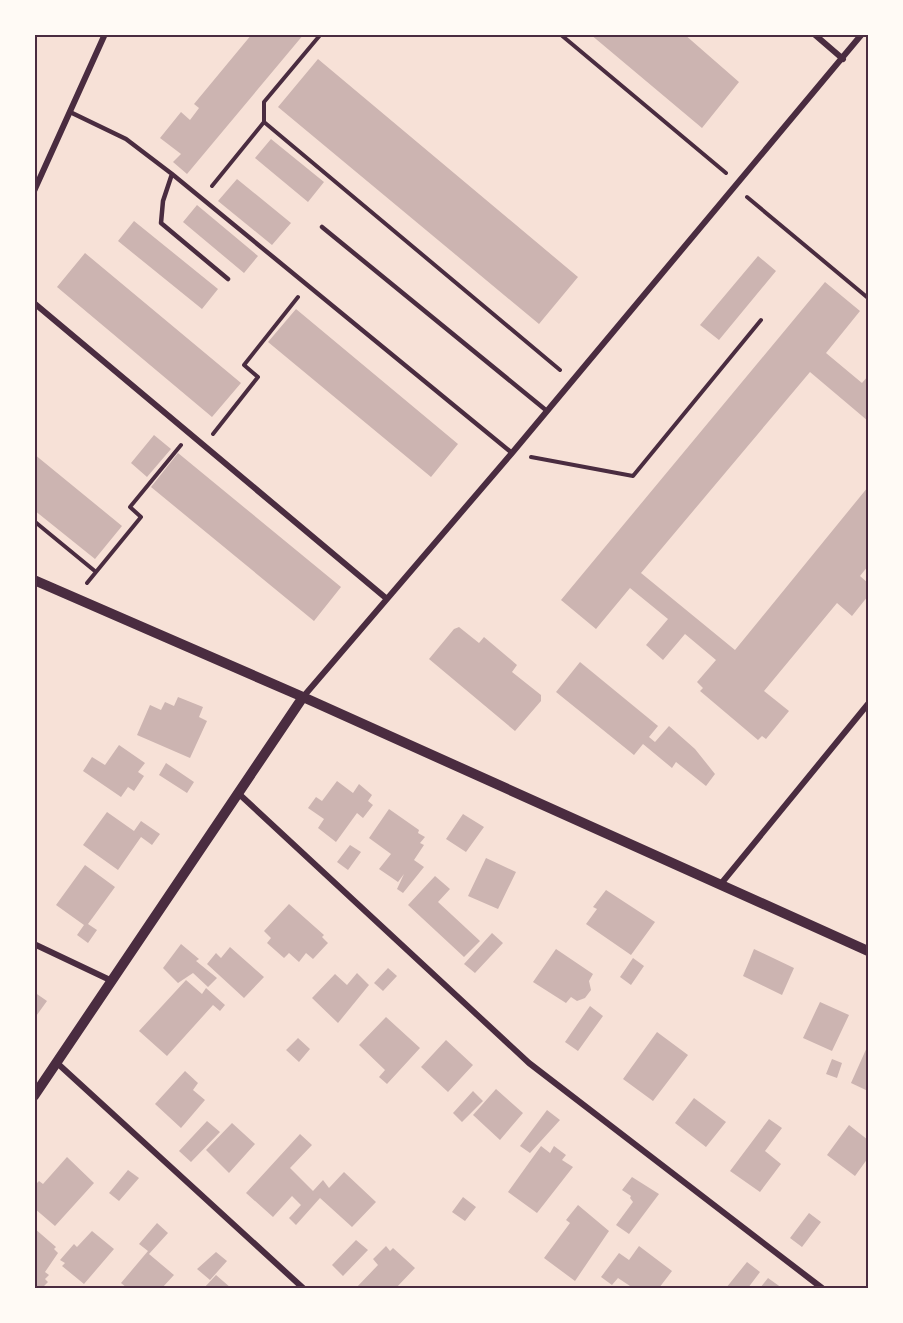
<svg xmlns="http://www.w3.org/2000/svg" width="903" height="1323" font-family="'Source Serif 4',serif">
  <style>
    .building { fill: #ccb4b1 }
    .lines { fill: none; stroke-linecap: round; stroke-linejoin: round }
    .path { stroke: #4a2c40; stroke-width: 4 }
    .service { stroke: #4a2c40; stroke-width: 4.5 }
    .minor { stroke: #4a2c40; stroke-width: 6 }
    .tertiary { stroke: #4a2c40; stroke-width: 10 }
    .neatline { fill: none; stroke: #4a2c40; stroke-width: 2 }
  </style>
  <rect width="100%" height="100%" fill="#f7e1d7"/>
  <path class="building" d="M252 34H304L187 174 173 162 181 154 160 138 181 112 190 120 199 108 194 104Z
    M590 34H684L739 82 702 128Z
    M318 59 578 277 539 324 278 107Z
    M271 139 324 182 308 202 255 158Z
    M237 179 291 223 272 245 218 201Z
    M197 205 258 256 244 273 183 222Z
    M134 221 218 289 202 309 118 241Z
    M85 253 241 383 212 417 57 287Z
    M758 256 776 271 719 340 700 325Z
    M825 282 860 311 826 353 862 383 868 376V421L810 372 641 573 735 650 868 487V566L860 576 868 583V596L852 616 837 603 764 691 789 711 766 739 762 736 758 740 700 691 703 688 697 682 716 660 685 634 663 660 646 645 668 619 630 588 596 629 561 600Z
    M296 309 458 444 431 477 268 342Z
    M154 435 171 449 147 477 131 463Z
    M178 453 341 587 314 621 151 487Z
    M34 454 122 526 95 559 34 510Z
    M459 627 479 643 484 637 517 665 512 672 541 695V701L515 731 429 659 454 629Z
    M580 662 658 726 649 737 655 742 669 726 695 749 715 774 706 786 676 762 672 768 643 744 634 755 556 692Z
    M178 697 203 707 199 717 207 721 190 758 137 735 150 705 161 710 165 702 174 706Z
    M119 745 145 763 138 772 144 776 134 791 128 787 121 797 83 771 92 757 105 765Z
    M166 763 194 782 187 793 159 775Z
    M337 781 353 793 359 784 372 795 368 801 373 805 363 818 357 813 336 842 318 828 324 819 308 808 316 797 322 801Z
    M389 809 419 830 418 833 425 837 420 843 424 845 414 860 424 867 403 893 397 889 404 874 398 882 379 869 391 854 369 838Z
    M107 812 134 831 141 821 160 834 152 845 141 837 118 870 83 845Z
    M463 814 484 827 466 852 446 839Z
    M350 845 361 852 348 870 337 862Z
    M486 858 516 872 498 909 468 896Z
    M85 865 115 887 88 924 97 930 88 943 77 935 84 925 56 905Z
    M435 876 450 889 438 902 480 941 464 957 408 905Z
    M606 890 655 922 631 955 586 924 597 909 593 907Z
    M289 904 324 935 322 937 328 943 313 959 306 953 299 962 289 953 284 958 267 943 271 938 264 931Z
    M492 933 503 943 475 973 464 964Z
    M181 944 199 959 196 961 217 978 208 987 193 973 178 983 163 968Z
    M230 947 264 977 244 998 207 964 216 953 221 958Z
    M556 949 593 974 589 981 591 990 585 998 577 1001 571 997 566 1003 533 982Z
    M754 949 794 968 782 995 743 976Z
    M633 958 644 966 631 985 620 977Z
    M388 968 397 976 383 991 374 983Z
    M357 973 369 985 338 1023 312 998 335 974 347 985Z
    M186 980 202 994 206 988 225 1005 220 1011 213 1005 167 1056 139 1031Z
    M34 992 47 1001 34 1019Z
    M820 1002 849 1015 832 1051 803 1038Z
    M590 1006 603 1016 578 1051 565 1042Z
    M386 1017 420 1048 387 1084 379 1077 385 1070 359 1045Z
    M657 1032 688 1055 653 1101 623 1079Z
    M298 1038 310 1049 299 1062 286 1050Z
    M446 1040 473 1065 448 1092 421 1067Z
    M868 1045V1091L851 1083Z
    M832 1059 842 1063 837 1078 826 1074Z
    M185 1071 198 1083 193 1090 205 1100 181 1128 155 1104Z
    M496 1089 523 1113 500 1140 473 1115Z
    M473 1091 483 1101 462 1122 453 1113Z
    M694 1098 726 1122 706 1147 675 1123Z
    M547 1110 560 1120 530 1153 520 1146Z
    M769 1119 782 1128 765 1151 781 1164 760 1192 730 1171Z
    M207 1121 220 1132 191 1162 179 1151Z
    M232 1123 255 1144 229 1173 206 1150Z
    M849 1125 868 1140V1158L855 1176 827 1155Z
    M300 1134 312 1145 290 1168 313 1191 323 1180 329 1188 344 1172 376 1202 352 1227 320 1198 296 1225 289 1218 301 1205 292 1196 273 1217 246 1193Z
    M541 1146 550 1153 554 1146 566 1155 562 1160 573 1167 537 1213 508 1192Z
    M67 1157 94 1183 55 1226 34 1208V1186L39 1181 43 1184Z
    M128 1170 139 1178 119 1201 109 1193Z
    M632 1177 659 1194 629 1234 616 1225 633 1202 630 1198 631 1196 622 1190Z
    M463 1197 476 1207 465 1221 452 1212Z
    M578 1205 609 1231 575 1281 544 1258 570 1223 566 1220Z
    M809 1213 821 1222 802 1247 790 1238Z
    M157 1223 168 1233 149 1254 174 1275 162 1288H127L121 1283 148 1251 139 1244Z
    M34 1228 56 1247 54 1249 58 1253 45 1272 49 1275 45 1279 48 1282 42 1288H34Z
    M92 1231 114 1249 84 1284 62 1266 65 1263 60 1260 74 1244 77 1247Z
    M356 1240 368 1250 343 1276 332 1265Z
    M386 1246 390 1251 393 1248 415 1268 396 1288H356L378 1265 373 1259Z
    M639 1246 672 1271 659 1288H633L618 1278 612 1285 601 1277 619 1253 629 1260Z
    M216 1252 227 1261 210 1280 197 1269Z
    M747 1262 760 1272 748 1288H726Z
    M216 1275 231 1288H204Z
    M768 1278 782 1288H760Z"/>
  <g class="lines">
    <path class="path" d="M560 34 726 173
      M264 122 560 370
      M212 186 264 122V102L321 34
      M747 197 868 298
      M213 434 258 377 244 365 298 297
      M531 457 633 476 761 320
      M34 521 96 572
      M87 583 141 517 130 507 181 445"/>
    <path class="service" d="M70 112 126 139 172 174
      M322 227 547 411
      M228 279 161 223 163 201 172 174 512 453"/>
    <path class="minor" d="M814 34 843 59
      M34 191 105 34
      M34 303 387 599
      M303 697 512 453 862 34
      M238 793 529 1063 822 1288
      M720 885 868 704
      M34 944 110 980
      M56 1062 303 1288"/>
    <path class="tertiary" d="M34 580 303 697 868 951
      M34 1096 303 697"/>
  </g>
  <rect width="903" height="1323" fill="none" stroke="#fffaf5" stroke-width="72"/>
  <rect x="36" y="36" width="831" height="1251" class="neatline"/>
</svg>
